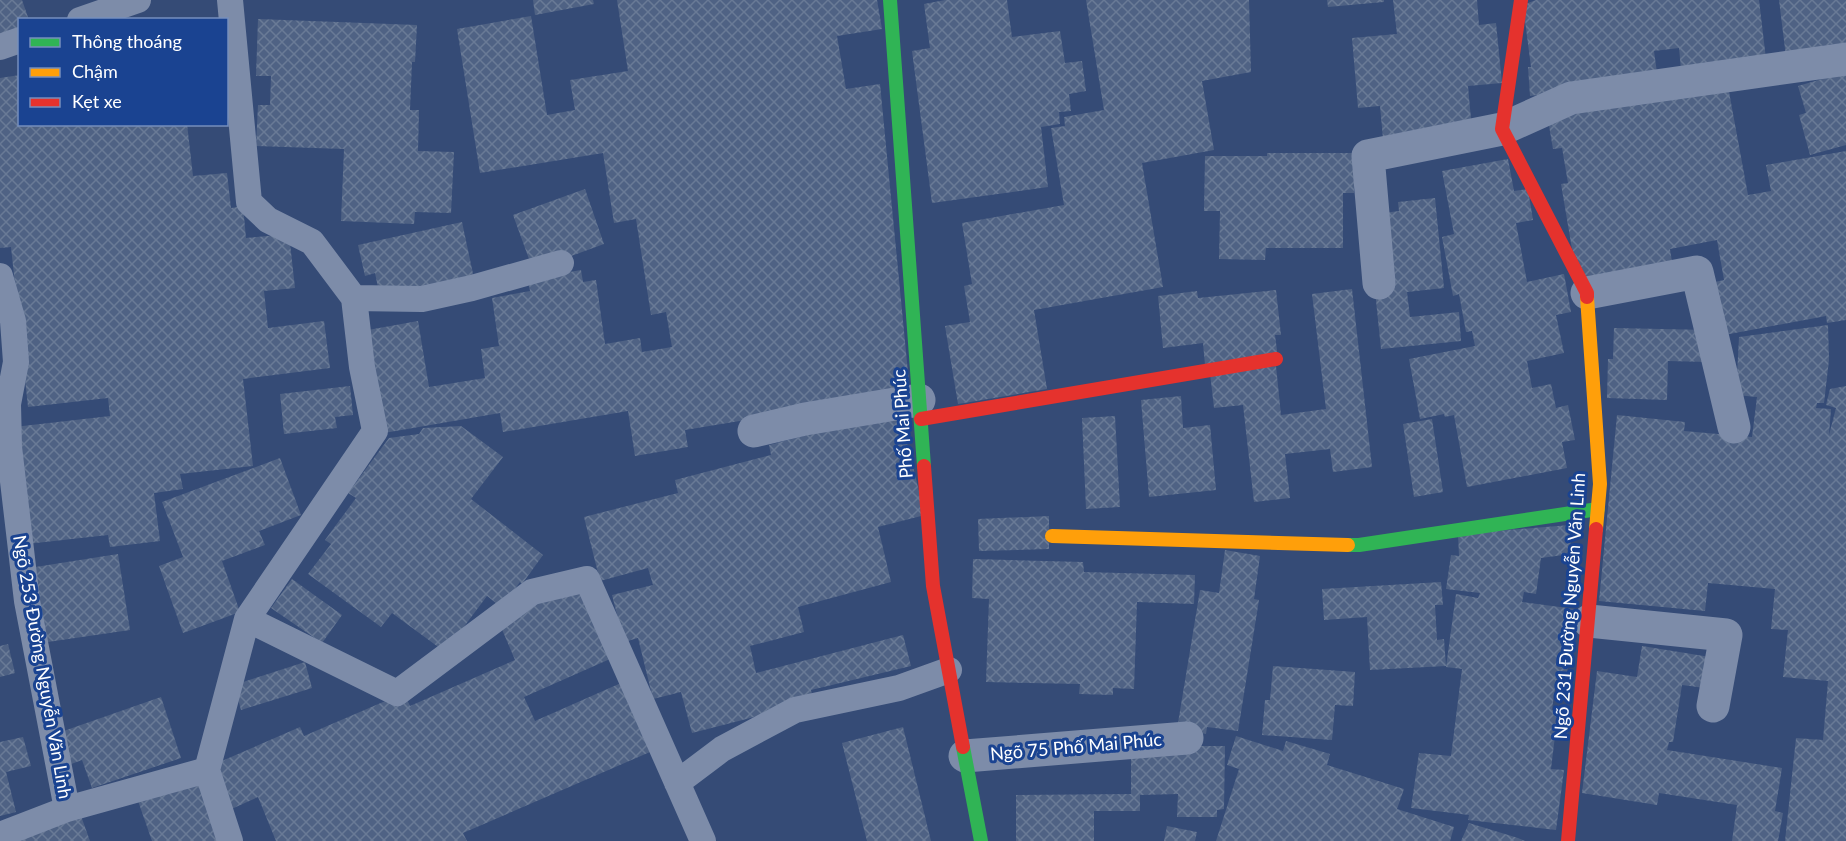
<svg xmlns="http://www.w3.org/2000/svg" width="1846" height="841" font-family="Lato,sans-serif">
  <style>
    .building { fill: url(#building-cross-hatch) }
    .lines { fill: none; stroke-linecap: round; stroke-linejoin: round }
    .lane { stroke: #7d8ca9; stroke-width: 26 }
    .street { stroke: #7d8ca9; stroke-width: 33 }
    .fast { stroke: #30b455; stroke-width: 14 }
    .slow { stroke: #ff9f0a; stroke-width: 14 }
    .jam { stroke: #e5322d; stroke-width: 14 }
    .labels { text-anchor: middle; stroke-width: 6; stroke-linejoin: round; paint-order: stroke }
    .street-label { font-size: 18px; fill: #fff; stroke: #1a4391 }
  </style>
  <defs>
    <pattern id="building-cross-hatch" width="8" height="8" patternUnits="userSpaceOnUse" patternTransform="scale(1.5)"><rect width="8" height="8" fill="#4f6284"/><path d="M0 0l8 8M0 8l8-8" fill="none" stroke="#697a96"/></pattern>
  </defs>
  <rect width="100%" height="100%" fill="#354b76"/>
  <path class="building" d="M0 0H22L29 20H20V37L0 43Z
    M533 0H593L594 4 535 15Z
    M617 0H877L882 29 837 36 846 89 880 84 910 393 685 430 688 447 635 456 628 411 503 432 500 413 384 433 368 330 418 321 429 387 485 378 481 349 499 346 492 298 530 291 528 279 581 270 583 282 596 280 605 344 640 338 642 352 672 347 666 312 651 315 636 219 614 223 603 153 480 173 457 29 531 16 547 115 575 110 570 80 628 71Z
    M945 0H1007L1012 37 1060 31 1065 63 1082 61 1086 91 1069 94 1071 111 1059 112 1060 124 1041 127 1048 187 932 203 912 51 930 48 924 4Z
    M1086 0H1249L1251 72 1202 81 1214 150 1142 163 1163 287 1034 310 1047 389 958 404 945 326 970 322 964 286 972 284 962 223 1064 205 1051 128 1065 126 1064 117 1104 110Z
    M1327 0H1384V2L1328 7Z
    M1393 0H1477L1479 25 1496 23 1502 83 1468 86 1472 130 1383 139 1380 106 1358 108 1352 38 1397 34Z
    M1536 0H1759L1766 59 1681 70 1679 48 1654 51 1658 80 1530 96 1528 67H1531L1523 5Z
    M1779 0H1846V43L1820 46V52L1786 57Z
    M258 19 417 25 415 62H412L410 110H419L418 151 454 152 451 213 415 212 414 224 341 221 344 149 256 146 258 105H270L271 76H256Z
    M1846 72V145L1810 155 1799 115 1806 113 1798 86Z
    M20 75V124H187L193 176 227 173 231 208 243 206 246 238 289 234 295 288 264 291 268 328 324 321 330 368 243 379 253 466 180 474 183 489 154 493 160 541 110 547 108 535 27 544 14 427 110 416 108 398 28 407 11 247 0 248V78Z
    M1727 81 1748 195 1771 191 1766 165 1846 151V320L1827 323 1826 316 1719 336 1710 283 1724 280 1717 240 1670 249 1672 262 1587 279 1572 249 1561 184 1568 183 1562 148 1553 149 1547 114Z
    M1267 153H1354V193H1343V248H1266L1265 260 1219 259 1220 211H1204L1205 156H1267Z
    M1508 159 1514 191 1528 189 1533 220 1516 223 1527 282 1564 274 1571 312 1556 315 1564 353 1527 361 1532 388 1551 384 1556 408 1568 405 1575 440 1562 442 1567 468 1467 487 1454 415 1445 417 1444 414 1420 419 1409 359 1475 346 1472 331 1466 332 1459 294 1453 296 1442 237 1454 234 1442 171Z
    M585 189 604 244 533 270 513 215Z
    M1435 198 1444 288 1407 292 1410 317 1459 312 1461 341 1381 349 1375 291V214L1399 211 1398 202Z
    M462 222 475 283 380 297 375 273 365 276 358 245Z
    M1352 289 1372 467 1333 472 1330 449 1285 454 1290 498 1254 502 1243 405 1214 408 1210 373 1276 366 1281 415 1326 409 1312 294Z
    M1276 290 1281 335H1275L1278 358 1205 365 1203 343 1163 348 1158 296 1197 291 1198 298Z
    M1828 325 1829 360 1824 403H1817L1816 408 1831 409 1829 435 1836 408 1826 405 1830 389 1846 386V841H1785L1796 738 1823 740 1828 681 1783 677 1788 630 1771 629 1775 589 1708 583 1705 611 1599 601 1617 415 1685 422 1684 431 1752 437 1757 397 1736 395 1739 337Z
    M1614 328 1708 330V362L1668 361 1667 400 1607 398 1608 359H1613Z
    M350 386 353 415 335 417 337 428 284 434 280 394Z
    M1181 396 1183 428 1210 425 1216 490 1149 497 1141 400Z
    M899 411 925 515 878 527 891 582 798 607 804 632 750 646 756 673 903 635 911 666 811 690 813 702 692 733 681 692 653 699 638 638 624 642 612 595 653 585 648 568 600 581 584 517 678 493 675 480 771 455 769 445Z
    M1115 416 1120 507 1086 509 1082 418Z
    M1432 419 1443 492 1414 497 1403 424Z
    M461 426 503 457 471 499 543 555 522 584 520 582 501 607 487 596 445 652 392 613 381 627 308 574 331 544 325 540 356 498 348 493 389 438 419 434 423 428Z
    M280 458 301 515 259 531 265 545 222 561 240 612 183 633 159 566 183 557 162 502Z
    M1049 516V549L979 551 978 519Z
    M1570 525 1571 554 1541 558 1536 594 1524 592 1522 602 1575 609 1566 682 1556 680 1552 710 1570 712 1567 737 1555 736 1551 769 1564 770 1556 830 1468 820 1469 815 1411 808 1419 753 1451 756 1462 669 1446 667 1456 594 1478 598 1480 593 1446 589 1451 555 1459 556 1458 534Z
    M1225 550 1260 556 1254 599 1259 600 1238 731 1207 727 1206 734 1177 729 1200 590 1219 593Z
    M118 554 130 630 41 643 29 568Z
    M973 559 1083 562 1084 572 1195 575 1194 604 1137 602 1134 689 1113 688V695L1079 694 1080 684 986 682 989 599 972 598Z
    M292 579 342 615 322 643 271 608Z
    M1441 582 1443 605H1435L1437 640 1444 639 1446 666 1370 670 1367 617 1324 620 1322 589Z
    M578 584 610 659 524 697 535 721 621 683 650 752 463 833 467 841H276L258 797 227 811 208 767 300 727 304 736 404 693 410 706 515 660 498 620Z
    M8 644 15 673 0 677V646Z
    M1642 646 1710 657 1705 688 1682 685 1673 742H1669L1667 750 1782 768 1775 811 1783 813 1778 841H1732L1737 805 1659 793 1657 805 1582 793 1597 671 1637 677Z
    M305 662 312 688 241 710 234 685Z
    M1273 666 1355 672 1353 706 1335 705 1332 740 1262 735 1265 700H1270Z
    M161 697 181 758 92 788 82 760 66 766 55 734Z
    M903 727 931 841H867L842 743Z
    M1236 736 1283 751 1286 741 1330 754 1327 765 1404 789 1397 809 1454 827 1450 841H1216L1239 769 1227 765Z
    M23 737 31 766 6 772 16 812 0 816V742Z
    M1131 746H1225L1224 809 1217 810V817H1177L1178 794 1140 795V811H1094V841H1016V795L1131 794Z
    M198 777 220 841H152L137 798Z
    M81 816 90 841H10Z
    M1469 823 1518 838 1525 841H1461Z
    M1167 826 1197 832 1195 841H1164Z"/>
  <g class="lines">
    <path class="lane" d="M80 20 138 0
      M0 47 20 40
      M0 276 13 321 16 362 8 404 9 447 27 601 67 809
      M354 298 422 299 472 288 561 263
      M247 619 397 693 532 592 587 579 703 841
      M207 770 247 619 375 431 362 367 354 298 312 242 268 220 249 202 230 0
      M677 783 722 749 795 710 899 688 949 670
      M0 835 67 809 207 770 230 841"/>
    <path class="street" d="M1379 283 1368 156 1502 129 1571 98 1846 59
      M1587 293 1697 272 1734 427
      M754 431 805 419 919 400
      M1589 621 1726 635 1713 706
      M965 756 1187 738"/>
    <path class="fast" d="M890 0 924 466
      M1348 545H1359L1598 509
      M963 747 981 841"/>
    <path class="slow" d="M1587 297 1600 484 1596 529
      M1052 536 1348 545"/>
    <path class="jam" d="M1521 0 1502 129 1587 293V297
      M921 419 1276 359
      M924 466 933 586 963 747
      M1568 841 1596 529"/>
  </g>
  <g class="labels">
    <g class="street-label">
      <text transform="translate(903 424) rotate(-94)" y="6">Phố Mai Phúc</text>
      <text transform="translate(1570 606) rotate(-86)" y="6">Ngõ 231 Đường Nguyễn Văn Linh</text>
      <text transform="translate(42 667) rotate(80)" y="6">Ngõ 253 Đường Nguyễn Văn Linh</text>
      <text transform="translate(1076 747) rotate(-5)" y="6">Ngõ 75 Phố Mai Phúc</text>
    </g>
  </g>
  <rect x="18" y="18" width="210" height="108" fill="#1a4391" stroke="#768ebd" stroke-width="1.5"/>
  <rect x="30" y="38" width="30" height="9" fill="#30b455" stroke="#768ebd" stroke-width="1.5"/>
  <text x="72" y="48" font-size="18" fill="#ffffff">Thông thoáng</text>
  <rect x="30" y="68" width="30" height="9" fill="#ff9f0a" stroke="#768ebd" stroke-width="1.5"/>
  <text x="72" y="78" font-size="18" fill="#ffffff">Chậm</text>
  <rect x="30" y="98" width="30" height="9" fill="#e5322d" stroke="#768ebd" stroke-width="1.5"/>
  <text x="72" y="108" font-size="18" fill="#ffffff">Kẹt xe</text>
</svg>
